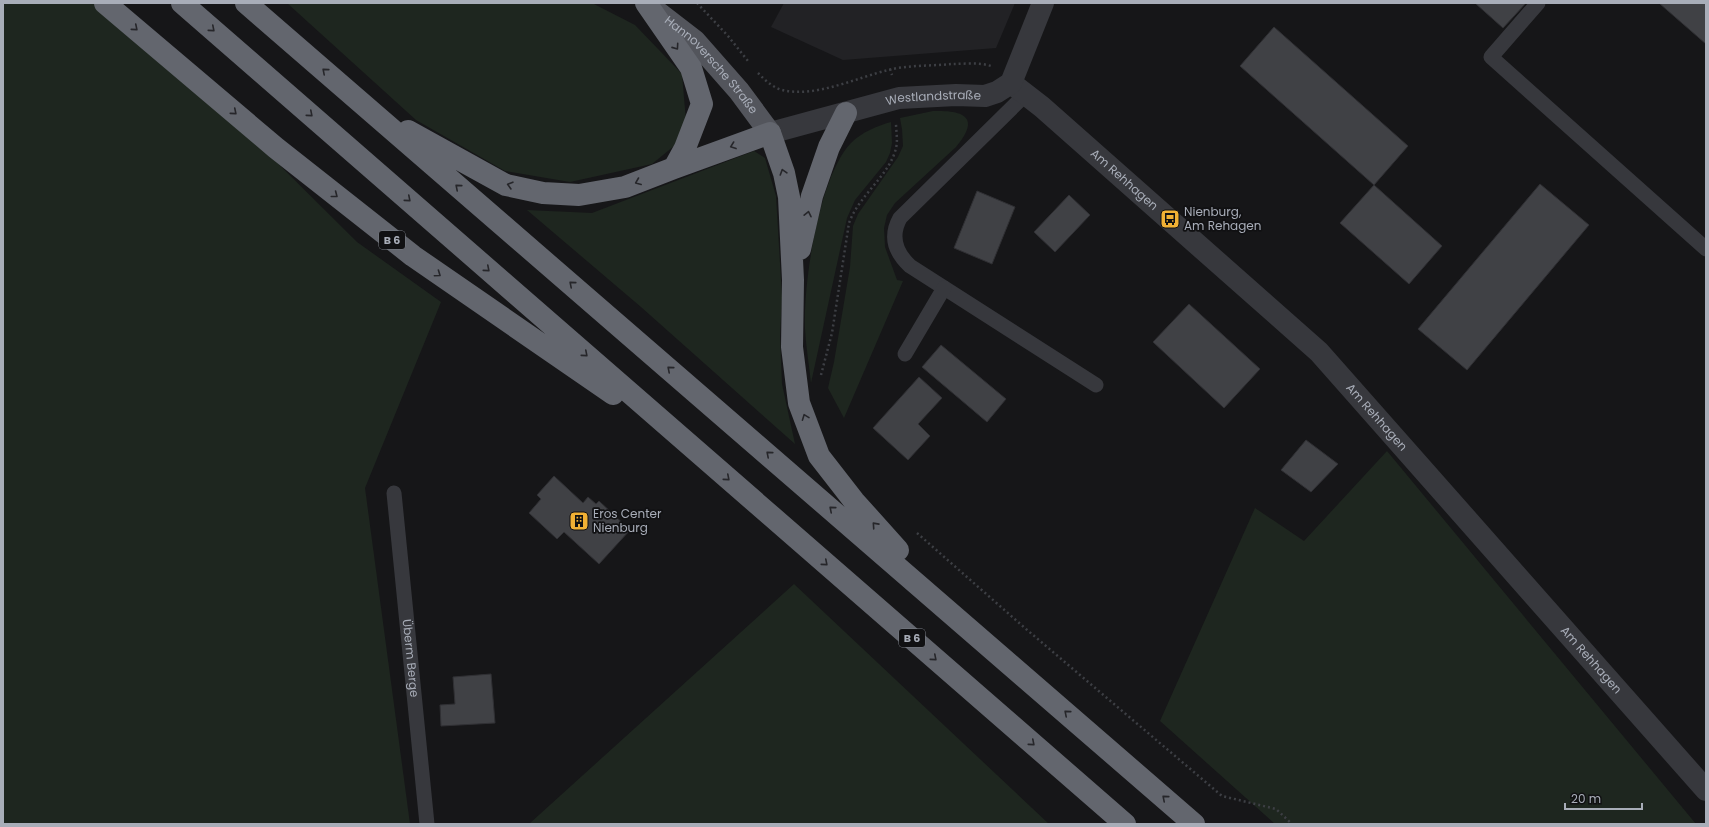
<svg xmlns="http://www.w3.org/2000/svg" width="1709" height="827" font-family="Poppins,sans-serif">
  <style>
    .built { fill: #222225 }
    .green { fill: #1e261f }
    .building { fill: #404145; stroke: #303034 }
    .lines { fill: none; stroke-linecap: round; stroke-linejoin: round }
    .path { stroke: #3d3f44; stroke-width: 2.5; stroke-dasharray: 2 3; stroke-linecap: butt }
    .lane { stroke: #37383d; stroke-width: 15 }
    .street { stroke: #37383d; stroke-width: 22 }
    .primary { stroke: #53555c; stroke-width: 22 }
    .highway { stroke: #63666e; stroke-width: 22 }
    .oneway { stroke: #26262a }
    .labels { text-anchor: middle; stroke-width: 3.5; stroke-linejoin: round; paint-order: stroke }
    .shield { fill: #111113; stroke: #7b7e86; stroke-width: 1 }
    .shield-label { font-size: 11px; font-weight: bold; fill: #a8adb8 }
    .street-label { font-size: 12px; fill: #a8adb8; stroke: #111113 }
    .poi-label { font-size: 12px; fill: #a8adb8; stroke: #111113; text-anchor: start }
  </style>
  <rect width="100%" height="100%" fill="#161618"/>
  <path class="built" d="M784 3H1015L996 48 843 60 771 27Z"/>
  <path class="green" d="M3 3H116L357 242 441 302 365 488 410 824H3Z
    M287 3H592L635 25 682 74 686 121 674 146 652 164 570 182 505 171 416 120Z
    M933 111C964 110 981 117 956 147L895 203 887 215 884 228 885 247 897 280 903 281 844 418 828 388 834 362 850 267 853 226 858 214 898 157 903 146 902 129 900 118Z
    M891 122 892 143 890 153 886 162 855 200 847 218 811 383C809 365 806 347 805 329 803 283 819 176 851 143 862 132 877 126 891 122Z
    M754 151 765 158 776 196 782 297 780 336 782 384 795 444 641 307 527 210 592 213Z
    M1387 451 1696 824H1275L1160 721 1255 508 1304 541Z
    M794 584 1049 824H529Z"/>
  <path class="building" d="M1475 3H1526L1503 28Z
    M1659 3H1706V44Z
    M1274 27 1408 146 1374 185 1240 66Z
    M1540 184 1589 225 1467 370 1418 329Z
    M1374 185 1442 246 1409 284 1340 223Z
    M977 191 1015 207 992 264 954 248Z
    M1069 195 1090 215 1055 252 1034 232Z
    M1189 304 1260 369 1224 408 1153 342Z
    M941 345 1006 399 987 422 922 367Z
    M919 377 942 398 918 424 930 436 908 460 873 428Z
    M1306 440 1338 464 1311 492 1281 470Z
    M554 476 583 503 588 497 596 504 599 501 630 530 599 564 564 532 557 539 529 513 541 499 537 495Z
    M491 674 495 723 441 726 440 705 455 704 453 677Z"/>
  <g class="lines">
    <path class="path" d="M697 3 728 36 748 61
      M890 69 892 75
      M758 73C765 80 772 87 782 90 815 98 856 78 888 70 908 65 931 66 952 64 964 64 979 62 991 66
      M821 375 832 333 849 223C859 195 890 175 896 148 898 140 896 131 896 123
      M917 533 1026 629 1222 796 1276 809 1292 824"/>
    <g class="lane">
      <path d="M1538 3 1491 57 1706 249"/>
      <path d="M1026 94 900 218C890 236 895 252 910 266L1096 385"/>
      <path d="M905 354 944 288"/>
      <path id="s1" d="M394 493 427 824"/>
    </g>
    <g class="street">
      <path id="s2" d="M1011 83 1042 107 1319 352 1706 790"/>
      <path id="s3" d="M770 133 899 98 956 95 985 96 997 92 1011 83 1043 3"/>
    </g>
    <path class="primary" id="s4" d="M651 7 695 41 739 91 770 133"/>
    <path class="highway" d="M105 3 276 148 413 256 613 394
      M182 3 1125 824
      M246 3 1194 824
      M646 3 691 68 702 104 685 148 674 168
      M408 131 506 185 543 193 579 195 625 187 674 168 770 133 784 173 789 197 793 280 792 347 799 403 819 456 854 501 898 550
      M800 249 812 196 829 147 846 113"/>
  </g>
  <defs><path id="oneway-chevron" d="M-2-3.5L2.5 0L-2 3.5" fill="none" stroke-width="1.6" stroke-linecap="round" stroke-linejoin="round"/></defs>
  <g class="oneway">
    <use href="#oneway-chevron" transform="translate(135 28) rotate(40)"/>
    <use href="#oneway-chevron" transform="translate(212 29) rotate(41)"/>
    <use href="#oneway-chevron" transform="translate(676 47) rotate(55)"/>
    <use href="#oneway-chevron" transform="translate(325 71) rotate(-139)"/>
    <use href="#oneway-chevron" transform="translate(234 112) rotate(40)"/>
    <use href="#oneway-chevron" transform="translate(310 114) rotate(41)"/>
    <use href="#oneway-chevron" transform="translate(733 146) rotate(160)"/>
    <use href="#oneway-chevron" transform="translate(783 172) rotate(-107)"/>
    <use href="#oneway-chevron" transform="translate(638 182) rotate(158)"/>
    <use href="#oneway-chevron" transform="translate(510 185) rotate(-164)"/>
    <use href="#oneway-chevron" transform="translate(458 187) rotate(-139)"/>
    <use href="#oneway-chevron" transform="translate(335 195) rotate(38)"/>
    <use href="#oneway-chevron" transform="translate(408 199) rotate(41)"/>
    <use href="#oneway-chevron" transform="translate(808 214) rotate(-78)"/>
    <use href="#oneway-chevron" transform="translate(487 269) rotate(41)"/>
    <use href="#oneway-chevron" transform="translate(438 274) rotate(35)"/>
    <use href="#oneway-chevron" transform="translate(572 284) rotate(-139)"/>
    <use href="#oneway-chevron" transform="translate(585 354) rotate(41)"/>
    <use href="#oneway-chevron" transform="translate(670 369) rotate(-139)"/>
    <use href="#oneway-chevron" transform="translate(805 417) rotate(-111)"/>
    <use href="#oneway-chevron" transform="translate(769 454) rotate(-139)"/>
    <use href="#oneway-chevron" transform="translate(727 478) rotate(41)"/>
    <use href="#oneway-chevron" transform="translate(832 509) rotate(-139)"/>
    <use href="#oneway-chevron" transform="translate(875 525) rotate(-132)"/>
    <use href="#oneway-chevron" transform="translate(825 563) rotate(41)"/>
    <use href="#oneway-chevron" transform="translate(934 658) rotate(41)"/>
    <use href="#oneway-chevron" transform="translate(1067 713) rotate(-139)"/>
    <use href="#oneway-chevron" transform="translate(1032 743) rotate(41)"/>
    <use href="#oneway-chevron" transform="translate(1165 798) rotate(-139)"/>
  </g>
  <defs>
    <g id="bus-square" transform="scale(1)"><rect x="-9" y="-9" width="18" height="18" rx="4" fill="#f2b134" stroke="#111113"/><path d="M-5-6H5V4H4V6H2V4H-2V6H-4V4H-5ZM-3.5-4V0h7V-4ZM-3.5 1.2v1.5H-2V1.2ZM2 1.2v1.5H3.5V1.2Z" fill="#111"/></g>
    <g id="building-square" transform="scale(1)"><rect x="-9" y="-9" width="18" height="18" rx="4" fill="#f2b134" stroke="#111113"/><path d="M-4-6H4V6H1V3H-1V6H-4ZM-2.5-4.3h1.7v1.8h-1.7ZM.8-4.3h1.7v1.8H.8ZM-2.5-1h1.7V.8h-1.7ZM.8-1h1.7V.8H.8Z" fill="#111"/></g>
  </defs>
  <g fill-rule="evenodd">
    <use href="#bus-square" x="1170" y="219"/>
    <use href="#building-square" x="579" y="521"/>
  </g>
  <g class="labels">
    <g class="shield">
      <rect x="379" y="231" width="26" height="18" rx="3"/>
      <rect x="899" y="629" width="26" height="18" rx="3"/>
    </g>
    <g class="shield-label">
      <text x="392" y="244">B 6</text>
      <text x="912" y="642">B 6</text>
    </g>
    <g class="street-label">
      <text dy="4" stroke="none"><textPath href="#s4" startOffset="84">Hannoversche Straße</textPath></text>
      <text dy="4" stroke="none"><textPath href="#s3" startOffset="168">Westlandstraße</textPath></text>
      <text dy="4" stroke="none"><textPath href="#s2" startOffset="149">Am Rehhagen</textPath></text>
      <text dy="4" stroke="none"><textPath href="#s2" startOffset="496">Am Rehhagen</textPath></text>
      <text dy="4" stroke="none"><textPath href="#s1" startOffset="166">Überm Berge</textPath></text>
      <text dy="4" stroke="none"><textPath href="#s2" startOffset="820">Am Rehhagen</textPath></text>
    </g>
    <g class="poi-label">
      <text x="1184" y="216">Nienburg,<tspan x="1184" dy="14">Am Rehagen</tspan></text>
      <text x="593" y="518">Eros Center<tspan x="593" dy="14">Nienburg</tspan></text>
    </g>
  </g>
  <rect width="1709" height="827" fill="none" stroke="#a8adb8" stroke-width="8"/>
  <path d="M1565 803v6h77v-6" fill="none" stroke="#a8adb8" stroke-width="2"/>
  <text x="1571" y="803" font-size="12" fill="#a8adb8" stroke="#111113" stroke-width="3" paint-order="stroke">20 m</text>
</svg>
